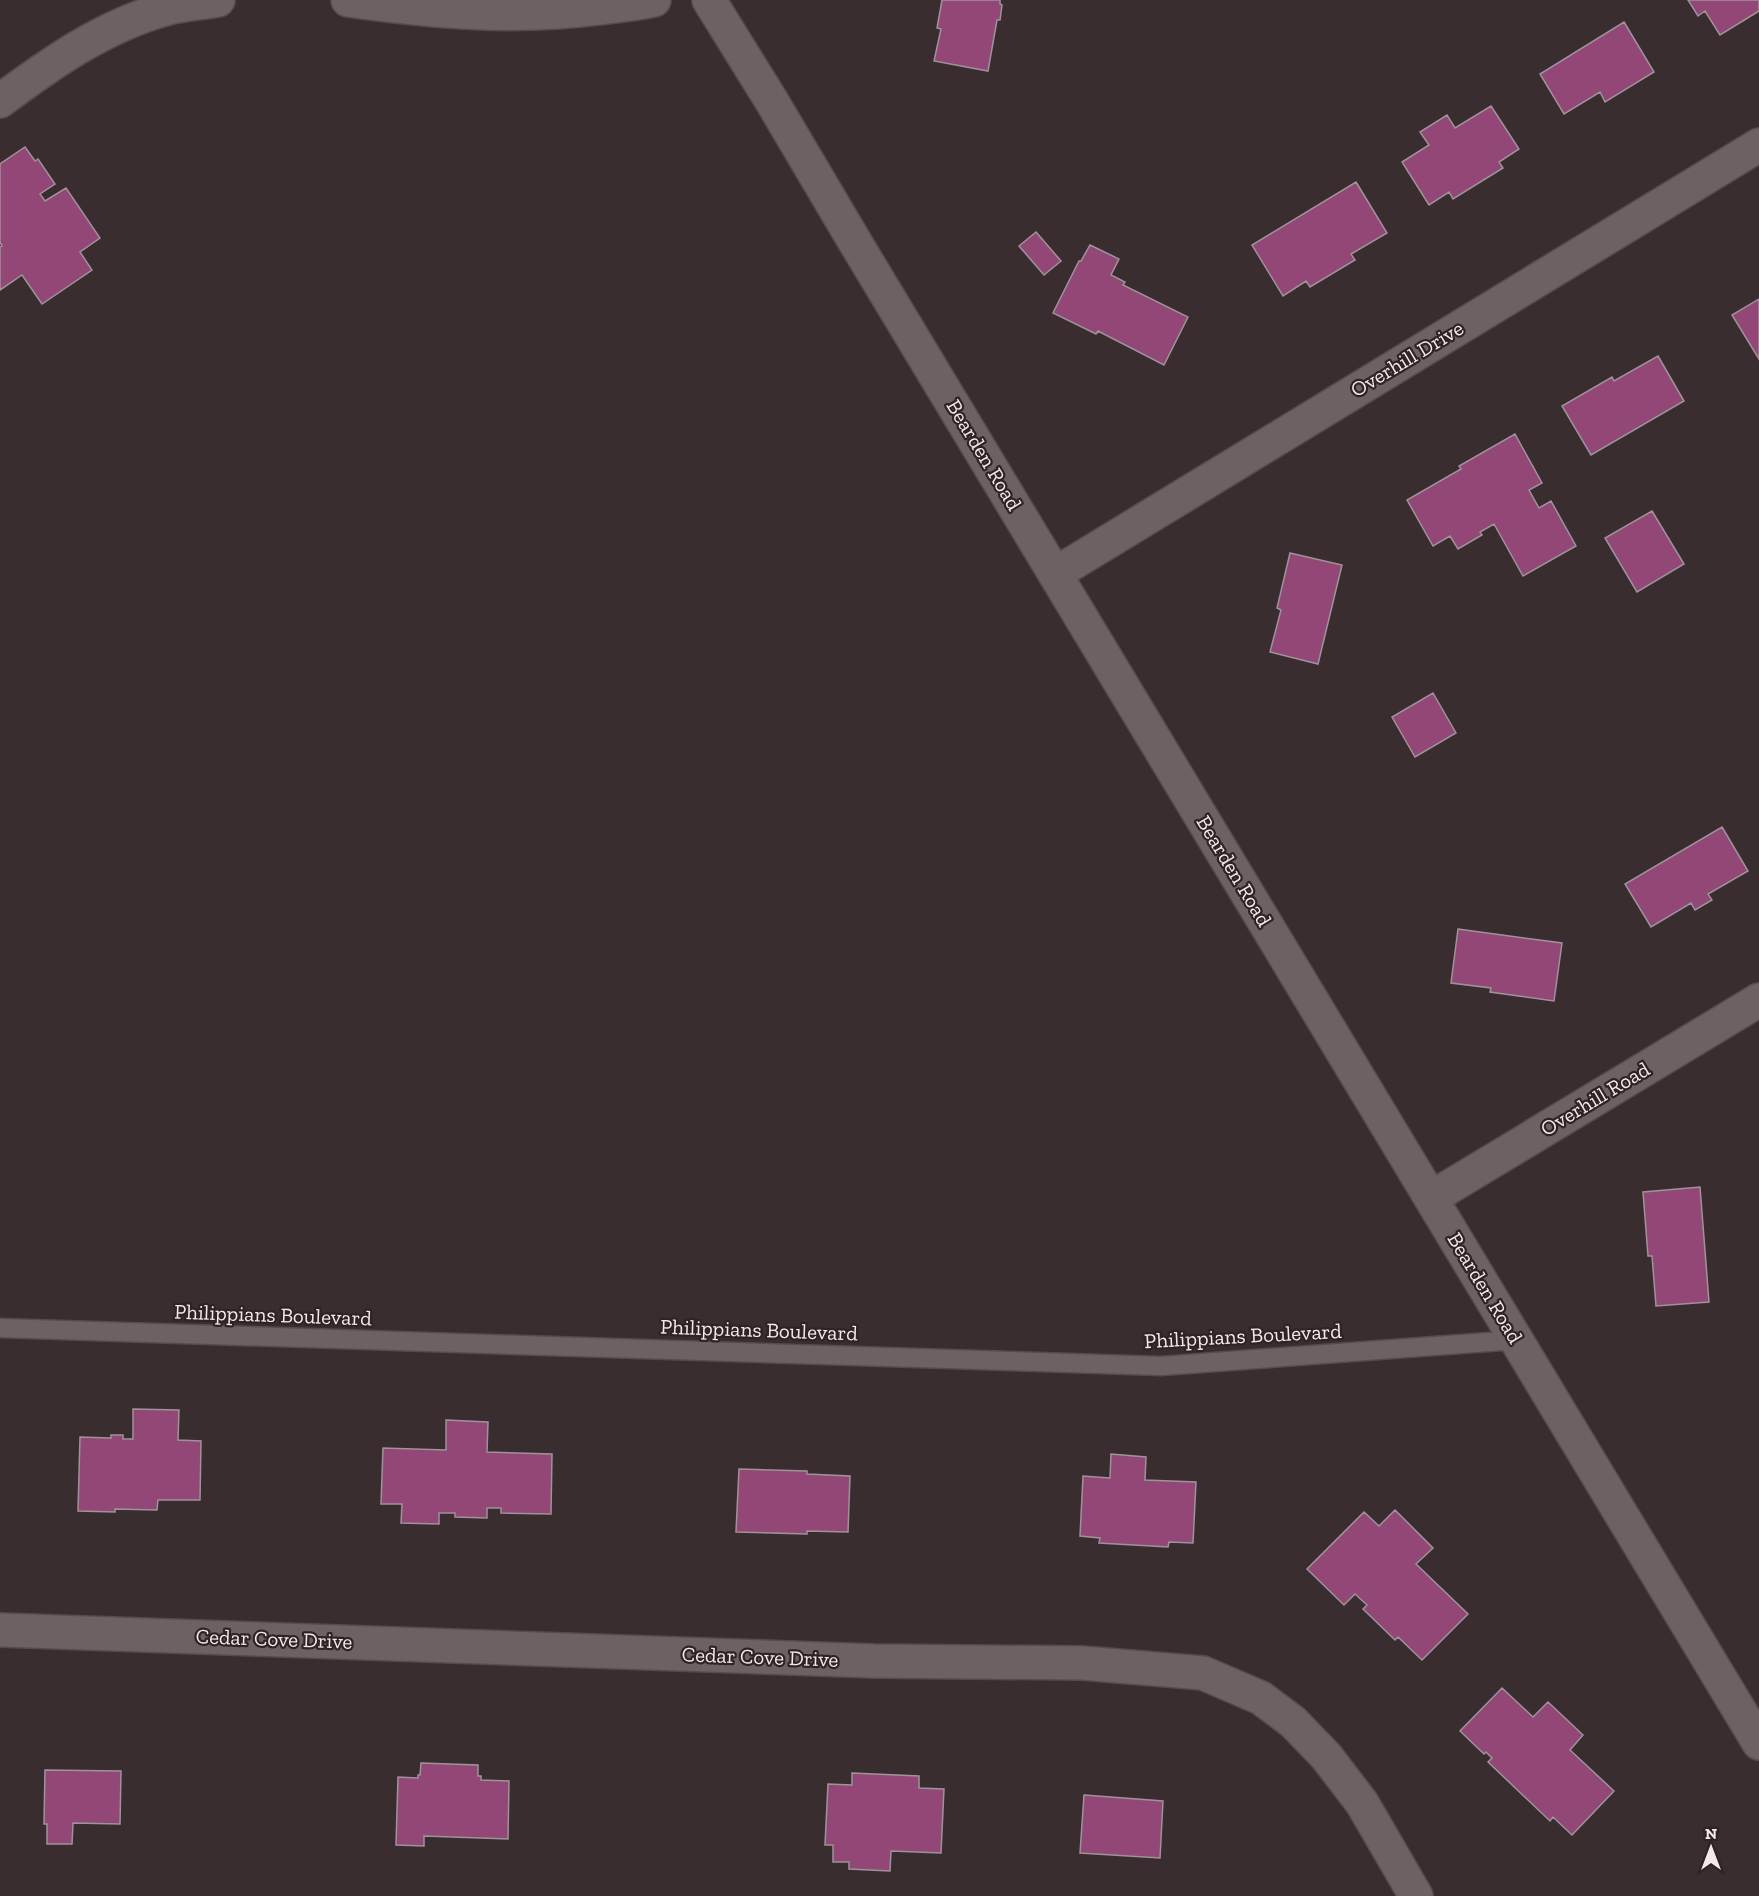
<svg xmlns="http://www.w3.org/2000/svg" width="1759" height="1896" font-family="'Zilla Slab',serif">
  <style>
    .building { fill: #924777; stroke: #9f939a; stroke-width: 1.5 }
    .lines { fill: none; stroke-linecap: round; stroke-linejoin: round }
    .service-casing { stroke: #564c4e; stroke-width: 21 }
    .minor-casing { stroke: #564c4e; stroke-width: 36 }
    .tertiary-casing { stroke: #564c4e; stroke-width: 36 }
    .service { stroke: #6e6162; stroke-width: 18 }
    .minor { stroke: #6e6162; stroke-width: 33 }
    .tertiary { stroke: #6e6162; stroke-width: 33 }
    .labels { text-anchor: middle; stroke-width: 4.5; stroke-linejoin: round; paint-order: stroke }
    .street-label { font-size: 21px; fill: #f1e9ea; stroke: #2f2325 }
  </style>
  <rect width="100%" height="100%" fill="#392d2f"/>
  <path class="building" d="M942 0H1000V4L1002 5 1000 20H997L988 71 934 61 941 29 937 28Z
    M1688 0H1759V11L1720 35 1705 11 1698 16Z
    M1624 22 1654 72 1605 102 1600 92 1564 114 1540 74Z
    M1491 106 1519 149 1499 162 1503 168 1453 199 1449 192 1429 205 1402 162 1429 145 1420 132 1447 115 1455 128Z
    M25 147 35 161 38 159 55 184 40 194 45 201 66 188 100 238 80 252 92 270 42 304 22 275 0 290V247L2 246 0 242V164Z
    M1356 182 1387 233 1351 254 1355 260 1310 287 1306 281 1283 296 1252 245Z
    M1036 232 1061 261 1044 275 1019 246Z
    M1090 245 1119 259 1111 275 1125 282 1123 285 1188 317 1164 365 1098 331 1096 334 1053 313 1079 261H1081Z
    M1759 299V359L1732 315Z
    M1658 356 1684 401 1591 455 1562 406 1612 377 1614 381Z
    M1515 434 1542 483 1529 490 1539 508 1551 501 1576 546 1523 576 1494 524 1480 532 1482 535 1458 549 1450 536 1433 546 1407 500 1461 469 1459 466Z
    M1652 511 1684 564 1637 592 1605 538Z
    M1290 553 1342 565 1318 664 1270 652 1281 610 1277 608Z
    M1433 693 1456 733 1415 757 1392 717Z
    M1722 827 1748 871 1708 894 1712 900 1695 910 1691 903 1651 927 1625 884Z
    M1458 929 1562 943 1554 1001 1490 992 1491 988 1451 983Z
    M1700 1187 1709 1302 1656 1306 1652 1256H1648L1643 1192Z
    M133 1409 179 1410 178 1440 201 1441 200 1500H158L157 1510 115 1509V1512L78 1511 80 1437 111 1438V1435H123V1439H133Z
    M446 1420 488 1422 487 1452 552 1454 551 1514 501 1513V1508H487V1518L455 1517V1513H439V1524L401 1523 402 1504H381L383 1448 446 1450Z
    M1111 1454 1146 1457 1145 1480 1196 1482 1193 1543 1169 1542 1168 1547 1099 1543 1100 1538 1080 1536 1083 1476 1110 1478Z
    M739 1469 807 1471V1474L850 1476 848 1532 807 1531V1534L736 1532Z
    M1395 1510 1433 1548 1416 1564 1468 1614 1422 1660 1398 1637 1395 1640 1363 1609 1367 1605 1355 1594 1344 1605 1307 1569 1364 1512 1379 1526Z
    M1502 1688 1533 1717 1548 1702 1583 1735 1570 1750 1614 1791 1572 1835 1553 1817 1550 1821 1488 1762 1492 1758 1486 1752 1484 1754 1460 1731Z
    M421 1763 478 1765V1776H481V1780L509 1781 508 1839 424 1836V1846L396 1845 398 1777 418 1778V1775H420Z
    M45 1770 121 1771 120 1824 73 1823 72 1844H47V1824H44Z
    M852 1773 919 1776V1788L944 1789 941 1853 891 1851 890 1871 849 1869V1862H833V1845H825L828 1784 852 1785Z
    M1084 1795 1163 1801 1160 1858 1080 1853Z"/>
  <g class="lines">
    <g class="service-casing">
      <path id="service" d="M0 1328 1161 1366 1516 1340"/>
    </g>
    <g class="minor-casing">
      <path id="minor" d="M348 0C431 12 516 19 599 8 618 6 636 4 654 0
        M0 101C51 63 105 25 168 8 184 4 201 3 218 0
        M1055 574 1759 145
        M1431 1198 1759 1000
        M0 1630 874 1661 1082 1663 1203 1673 1261 1698 1293 1722 1326 1756 1362 1803 1416 1896"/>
    </g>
    <g class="tertiary-casing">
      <path id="tertiary" d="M709 0 771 100 855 242 1759 1743"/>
    </g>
    <use href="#service" class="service"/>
    <use href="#minor" class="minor"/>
    <use href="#tertiary" class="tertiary"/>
  </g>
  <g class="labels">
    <g class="street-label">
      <text transform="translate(1407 359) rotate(-31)" y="7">Overhill Drive</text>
      <text transform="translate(984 455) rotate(59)" y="7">Bearden Road</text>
      <text transform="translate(1234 871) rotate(59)" y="7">Bearden Road</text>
      <text transform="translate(1595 1099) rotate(-31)" y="7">Overhill Road</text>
      <text transform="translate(1485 1288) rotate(59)" y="7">Bearden Road</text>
      <text transform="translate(273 1315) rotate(2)" y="7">Philippians Boulevard</text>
      <text transform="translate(759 1330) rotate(2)" y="7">Philippians Boulevard</text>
      <text transform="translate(1243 1336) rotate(-3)" y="7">Philippians Boulevard</text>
      <text transform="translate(274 1639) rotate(2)" y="7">Cedar Cove Drive</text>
      <text transform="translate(760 1657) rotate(2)" y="7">Cedar Cove Drive</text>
    </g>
  </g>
  <g transform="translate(1711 1848)" stroke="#2f2325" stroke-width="4.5" paint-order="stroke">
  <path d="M0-4.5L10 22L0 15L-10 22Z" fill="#f1e9ea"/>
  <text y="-9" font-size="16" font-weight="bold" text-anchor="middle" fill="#f1e9ea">N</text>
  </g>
</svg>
